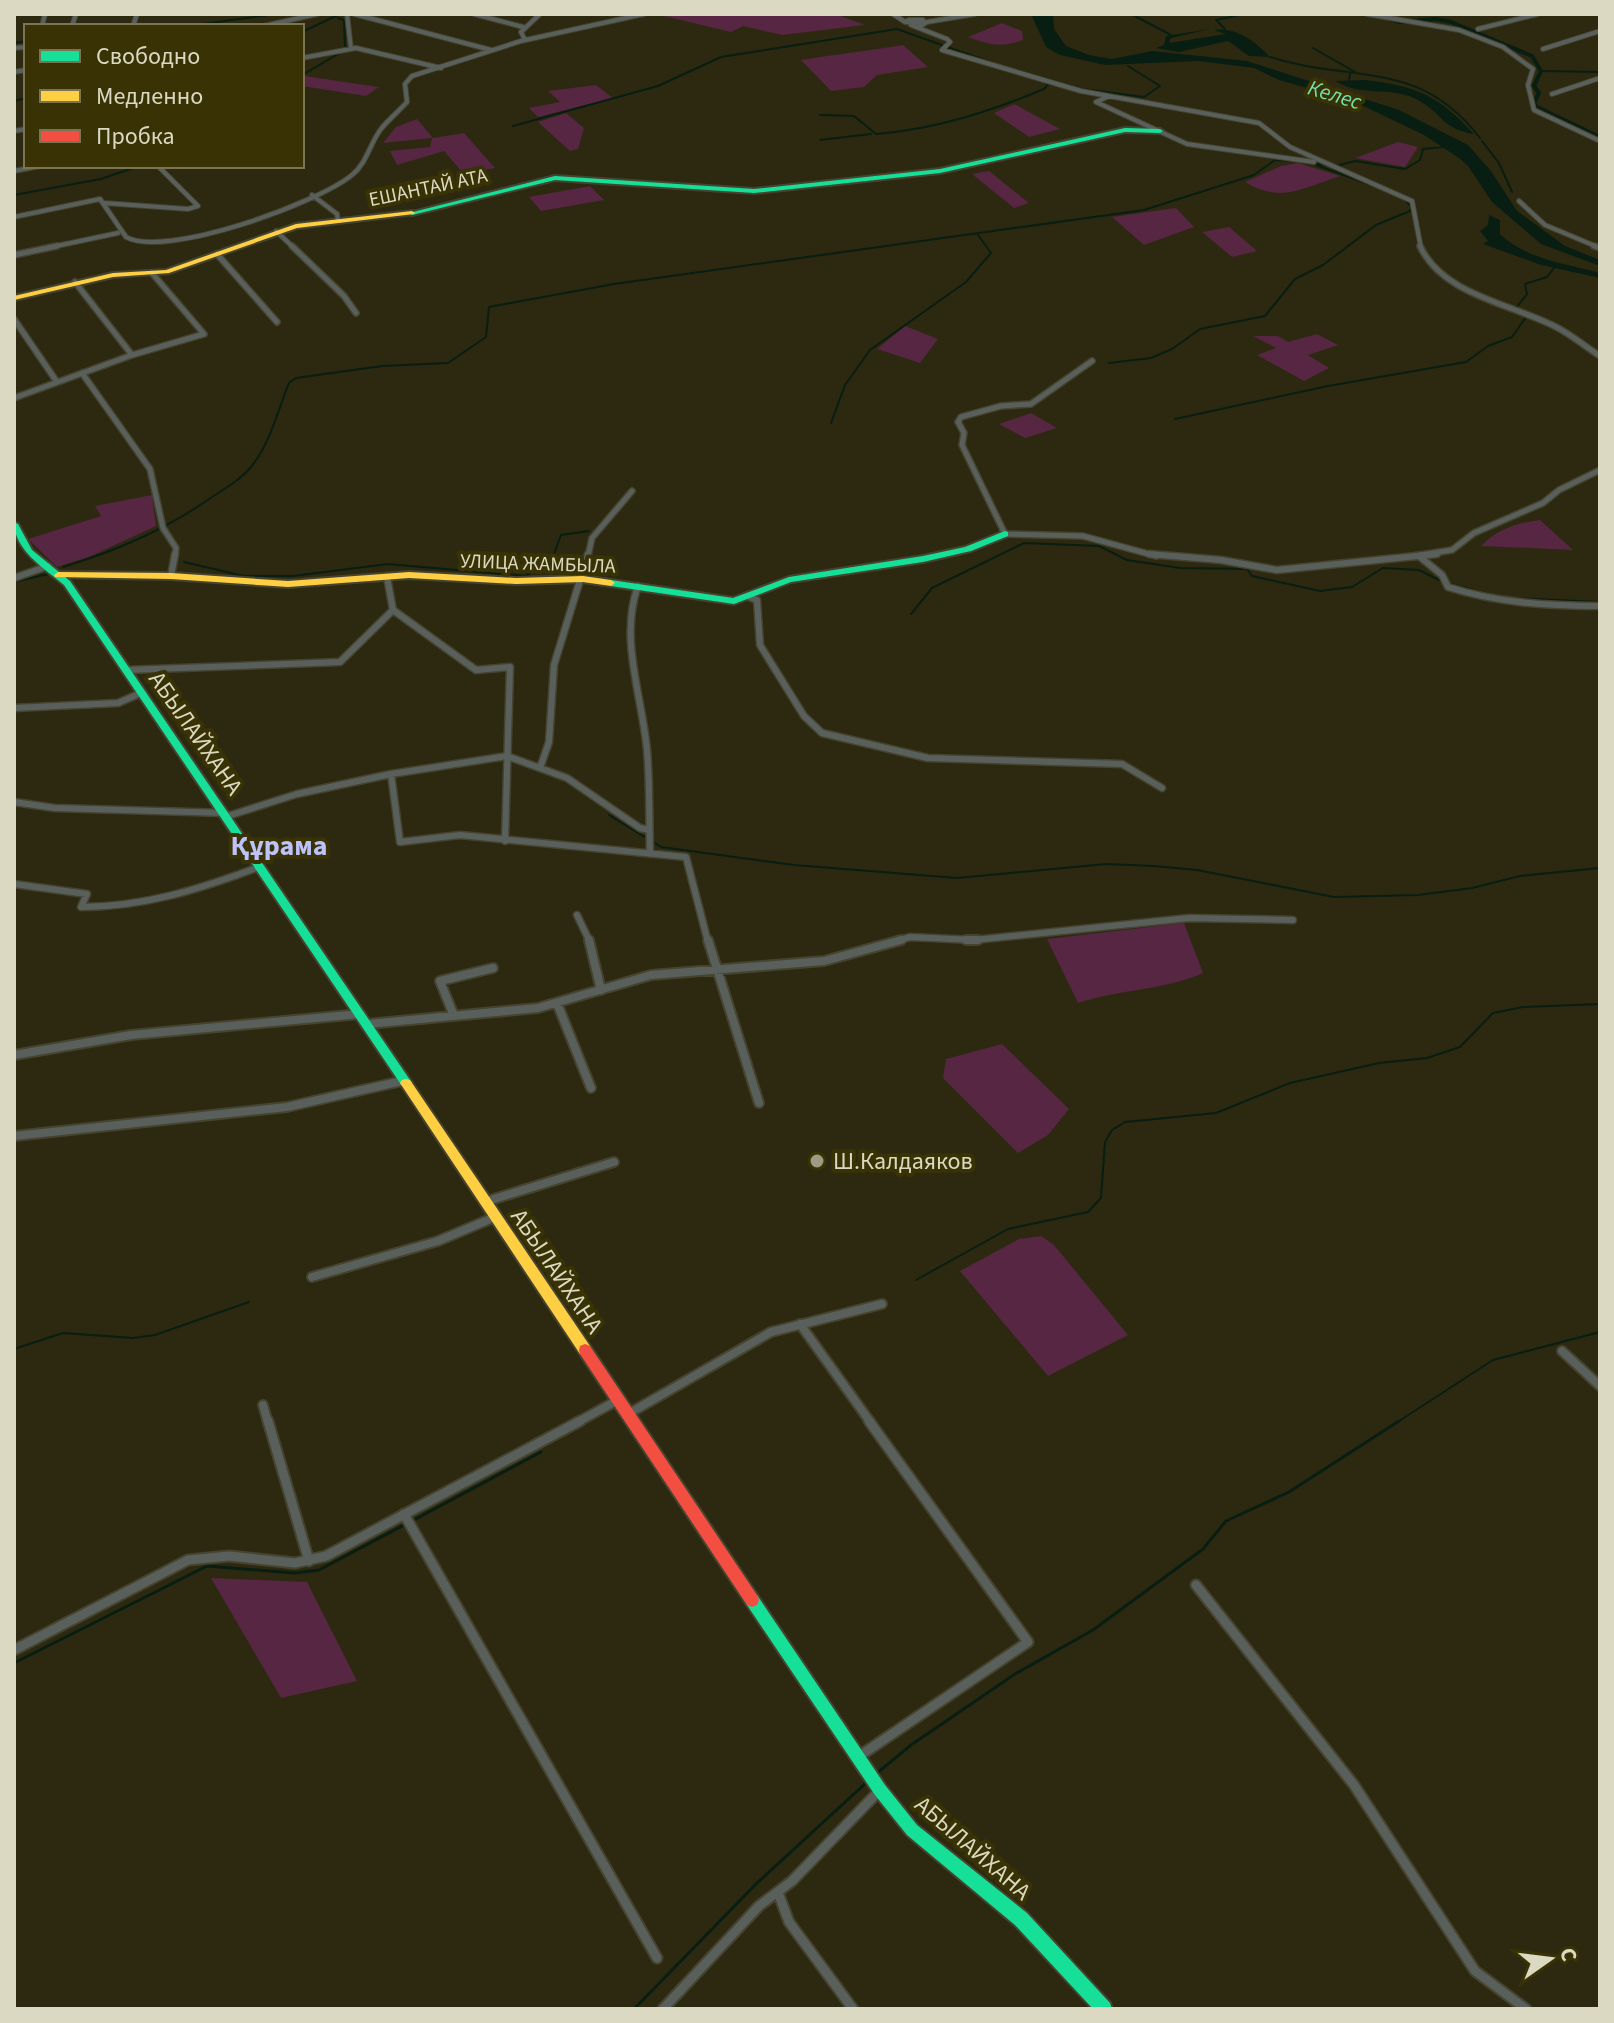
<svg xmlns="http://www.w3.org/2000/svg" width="1614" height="2023" font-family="'Source Sans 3',sans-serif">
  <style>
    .green { fill: #562642 }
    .water { fill: #091e12 }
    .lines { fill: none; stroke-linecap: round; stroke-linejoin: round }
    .stream-far1 { stroke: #091e12; stroke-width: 2 }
    .stream { stroke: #091e12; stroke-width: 3 }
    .canal { stroke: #091e12; stroke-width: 4 }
    .street-far4-casing { stroke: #46432f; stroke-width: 6 }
    .street-far3-casing { stroke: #46432f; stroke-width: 8 }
    .street-far2-casing { stroke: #46432f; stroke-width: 9 }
    .street-far1-casing { stroke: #46432f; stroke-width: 12 }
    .street-casing { stroke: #46432f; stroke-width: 13 }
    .fast-casing { stroke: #46432f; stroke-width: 4 }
    .slow-casing { stroke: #46432f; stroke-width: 4 }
    .jam-casing { stroke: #46432f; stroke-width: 4 }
    .street-far4 { stroke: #59605c; stroke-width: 4 }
    .street-far3 { stroke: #59605c; stroke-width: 5 }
    .street-far2 { stroke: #59605c; stroke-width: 6 }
    .street-far1 { stroke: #59605c; stroke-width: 8 }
    .street { stroke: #59605c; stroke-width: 9 }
    .fast { fill: #16e098; fill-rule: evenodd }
    .slow { fill: #ffcf43; fill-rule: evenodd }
    .jam { fill: #f24e42; fill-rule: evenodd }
    .poi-dot { fill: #9e9b84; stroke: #383204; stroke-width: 3 }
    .labels { text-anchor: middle; stroke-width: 8; stroke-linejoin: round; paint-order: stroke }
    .far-street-label { font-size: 20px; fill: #dcd9c2; stroke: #383204 }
    .far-water-label { font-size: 22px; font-style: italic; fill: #73dfad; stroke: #383204 }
    .street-label { font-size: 24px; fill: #dcd9c2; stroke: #383204 }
    .poi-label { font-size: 24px; fill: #dcd9c2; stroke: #383204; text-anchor: start }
    .quarter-label { font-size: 28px; font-weight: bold; fill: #bec2fb; stroke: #383204 }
  </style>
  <rect width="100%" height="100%" fill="#2c2910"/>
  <path class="green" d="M835 14 865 25 782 35 743 26 731 32 664 16Z
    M1002 23 1022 31 1023 40C1001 48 990 45 968 37Z
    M903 45 928 67 877 75 864 87 831 91 801 60C836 54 869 51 903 45Z
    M305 76 378 87H379L366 96 302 86Z
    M596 85 613 98 538 117 529 108 560 102 548 91Z
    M1014 104 1060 129 1029 137 994 113Z
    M566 113 584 128 578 149 570 151 538 122Z
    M417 119 433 138 464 133 495 168 464 174 444 151 397 165 390 151 430 147 432 138 383 143 396 127Z
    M1398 142 1418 147 1405 167 1355 158Z
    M1298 163 1340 176C1302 188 1282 204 1245 182L1281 166Z
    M989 171 1029 203 1014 208 972 174Z
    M590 186 604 200 541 211 529 197Z
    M1176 208 1194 227 1144 245 1112 217Z
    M1229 227 1257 251 1232 257 1202 232Z
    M905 326 938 339 920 363 877 349Z
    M1317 334 1338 345 1308 355 1329 368 1304 381 1257 355 1276 348 1253 336H1278L1288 342Z
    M1031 413 1057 428 1025 438 999 424Z
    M152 495 156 526 91 556 57 567 28 539 101 516 95 506Z
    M1540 520 1573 550 1481 546C1497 529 1517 523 1540 520Z
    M1184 923 1203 973C1162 991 1120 989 1078 1003L1047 939Z
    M1002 1044 1069 1109 1048 1135 1018 1153 943 1078 946 1059Z
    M1041 1236 1054 1245 1128 1335 1048 1376 960 1271 1019 1239Z
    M211 1578 307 1582 357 1681 281 1698Z"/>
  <path class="water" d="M1031 14H1053L1054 29 1066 46 1089 55 1112 59 1152 51 1247 61 1399 110 1468 145 1491 171 1517 211 1565 246 1600 260V266L1541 244 1492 202 1468 166 1459 158 1424 135 1353 101 1279 80 1254 68 1199 61 1105 65 1060 55 1046 47Z
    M1210 29 1171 38 1169 43 1226 34 1214 30C1236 26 1256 42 1270 57L1249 56 1228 41 1179 52 1156 48 1164 45 1166 36Z
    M1366 80C1417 86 1439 96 1474 134 1441 129 1442 112 1416 99 1391 86 1358 97 1336 81Z
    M1489 215 1500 220V234C1525 258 1564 264 1597 272L1600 278 1541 265 1483 244 1488 241 1480 231 1488 225Z"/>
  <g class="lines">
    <path class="stream-far1" d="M1131 14 1171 35
      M338 18 344 20 345 48
      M187 26 276 14
      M1225 29 1216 20 1245 14
      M302 32 340 14
      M14 43 26 41
      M1313 48 1355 72
      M1270 57C1356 84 1418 58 1480 138
      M1016 70 1083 89 1144 97 1160 86 1128 66
      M1541 71 1600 72
      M302 75 340 53
      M1349 81 1350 74
      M14 101 26 98
      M820 115 854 116 876 134C936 129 989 112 1044 89L1049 83
      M513 126 658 86 721 57 897 29 987 61
      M820 140 871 134
      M1482 141 1499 163 1512 192
      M1312 163 1326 165
      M1316 165 1374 186
      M1336 166 1355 161 1405 169 1420 160 1423 149 1444 147
      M14 195 101 179 139 166
      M1516 308 1527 294 1525 284 1547 277 1554 268
      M1109 363 1151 358 1172 349 1200 329 1265 316 1295 279 1323 265 1376 225 1410 211 1412 207 1405 200
      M1175 419 1328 386 1466 362 1488 346 1512 337 1526 317
      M831 423 845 385 870 350 966 282 991 253 978 235
      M184 562 244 576H293L388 564 525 576 551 562 561 535 589 531
      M63 567C118 550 165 530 212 497 226 488 241 479 251 467 270 444 278 410 289 383L296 378 382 366 448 363 486 337 489 307 614 284 1144 210 1254 175 1275 160 1294 161
      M14 582 48 574
      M1448 583 1488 594
      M1510 598 1600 602
      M911 614 932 588 1024 543 1099 546 1127 560 1180 568 1247 569 1252 576 1320 591 1352 587 1383 568 1419 570 1441 581
      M609 815 661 847 794 865 957 878 1106 864 1154 866 1197 870 1334 897 1418 895 1472 888 1520 876 1600 868
      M916 1280 1008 1229 1088 1212 1101 1198 1105 1142 1112 1130 1125 1122 1216 1113 1290 1083 1379 1063 1427 1058 1460 1047 1493 1013 1523 1007 1600 1004
      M14 1349 63 1333 133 1338 155 1335 249 1302
      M1396 1423 1493 1360 1600 1332"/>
    <path class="stream" d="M412 1521 541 1452
      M14 1663 207 1566 295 1573 319 1570 406 1524
      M876 1774 911 1745 1015 1674 1093 1630 1203 1549 1226 1521 1289 1492 1399 1421
      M634 2009 756 1884 868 1781"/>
    <path class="canal" d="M1379 16 1400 22 1436 19 1451 22 1532 56 1541 71 1534 86 1539 93 1534 103 1537 107 1600 137"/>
    <g class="street-far4-casing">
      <path id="street-far4" d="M347 14 351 49
        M354 14 491 50
        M474 14 523 27
        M893 14 905 22
        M1367 14 1459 30 1503 47 1533 69 1528 85 1534 110 1600 141
        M909 20H917L920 23 905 22Z
        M917 20H923
        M911 25 947 39 950 42 942 50 1081 91 1259 123 1290 147 1412 201 1421 248
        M42 26 45 14
        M72 26 76 14
        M133 26 137 14
        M264 26 317 14
        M919 27 927 22 975 14
        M1478 29 1538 14
        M525 40 521 32 540 14
        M14 48 26 47
        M1543 49 1600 31
        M302 58 356 48 441 68
        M14 72 26 70
        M1552 94 1600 78
        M1109 96 1096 102 1187 144 1314 162
        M14 131 26 129
        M14 171 40 166
        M312 195 337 214 338 221
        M1519 201 1545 225 1600 248
        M104 203 188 209 198 206 158 166
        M14 217 100 199 126 237C165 259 318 203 352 175 367 163 370 143 381 129 389 119 399 111 407 102L405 84 412 76 521 41 644 14
        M276 231 294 248
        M47 248 118 233"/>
    </g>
    <g class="street-far3-casing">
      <path id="street-far3" d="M292 246 344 296 356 313
        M1420 246C1443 296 1514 304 1558 328 1573 336 1586 347 1600 356
        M1594 246 1600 248
        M217 254 277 322
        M14 255 57 246
        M75 282 132 355
        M14 319 57 382
        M1092 361 1031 404 1001 406 961 417 958 422 964 433 962 445 1005 534 1083 536 1156 556
        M82 373 150 469 163 528 176 548 175 556
        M14 398 132 355 204 334 152 273
        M588 556 592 538 632 491
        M1414 556 1452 550 1474 533 1543 503 1559 490 1600 470"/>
    </g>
    <g class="street-far2-casing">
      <path id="street-far2" d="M1149 554 1221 560 1277 570 1437 554
        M1419 556 1442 575 1448 587C1498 603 1548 606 1600 606
        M171 576 175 554
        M387 577 393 610 476 670 510 667 505 841
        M14 578 48 566
        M638 586C619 638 642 696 647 750 650 784 649 819 650 854
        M749 597 757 600 760 645 804 716 822 733 928 758 1122 764 1162 788
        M126 670 340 662 393 610
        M14 708 118 703 141 693
        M540 768 549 742 554 665 588 554
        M391 774 400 842 460 835 686 857 708 942
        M14 802 55 808 225 813
        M228 816 297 794 391 774 507 756 567 778 640 828 649 830
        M14 884 87 894 81 907C144 907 200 889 259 867
        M577 915 590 942
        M893 942 910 937 974 940 1189 918 1293 920"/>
    </g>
    <g class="street-far1-casing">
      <path id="street-far1" d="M589 940 601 990
        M708 940 759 1103
        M966 940H978
        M557 1003 591 1088
        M454 1016 440 981 493 968
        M367 1024 538 1008 651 975 824 961 901 940
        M14 1055 131 1035 360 1014
        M14 1136 287 1107 402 1081
        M484 1202 614 1162
        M312 1277 438 1241 495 1217
        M800 1324 871 1423
        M1562 1351 1600 1386
        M263 1405 268 1423
        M628 1414 771 1332 882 1304
        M576 1423 618 1400"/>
    </g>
    <g class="street-casing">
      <path id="street" d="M268 1421 309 1561
        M404 1514 657 1958
        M1196 1585 1354 1785 1475 1971 1526 2009
        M14 1650 188 1560 229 1556 295 1563 326 1556 580 1421
        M858 1757 1028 1642 869 1421
        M779 1895 789 1922 853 2009
        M663 2009 759 1906 792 1881 880 1790"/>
    </g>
    <g class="fast-casing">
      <path id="fast" d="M1125 128 1160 129 1163 131 1160 133 1125 132 940 173 754 193 555 180 412 215 409 213 555 176 754 189 940 169Z
        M14 522 18 524 32 550 70 581 410 1080 412 1083 410 1086H402L64 585C44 568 14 550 14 522Z
        M1005 531 1008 532V536L971 551 923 562 791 582 734 604 611 586 607 583 611 580 733 598 789 577 923 556 965 547Z
        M752 1593 757 1595 885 1785 917 1825 1027 1913 1110 2003 1112 2009H1093L1015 1925 907 1835 875 1795 747 1605 745 1600 747 1595Z"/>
    </g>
    <g class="slow-casing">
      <path id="slow" d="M412 211 415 213 414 214 297 228 169 273 113 277 14 300V296L113 273 166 270 296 224Z
        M58 572 171 573 288 581 409 572 516 578 583 576 611 580 615 583 611 586 583 582 516 584 409 578 288 587 171 579 55 577 54 575Z
        M406 1079 410 1080 590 1346 591 1350 590 1354 585 1356 580 1354 402 1086 400 1083 402 1080Z"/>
    </g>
    <g class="jam-casing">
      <path id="jam" d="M585 1344 590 1346 757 1595 759 1600 757 1605 752 1607 747 1605 580 1354 579 1350 580 1346Z"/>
    </g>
    <use href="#street-far4" class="street-far4"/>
    <use href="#street-far3" class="street-far3"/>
    <use href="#street-far2" class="street-far2"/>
    <use href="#street-far1" class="street-far1"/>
    <use href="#street" class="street"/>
    <use href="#fast" class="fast"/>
    <use href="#slow" class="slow"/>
    <use href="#jam" class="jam"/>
  </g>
  <circle class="poi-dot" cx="817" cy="1161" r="8"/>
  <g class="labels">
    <g class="far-street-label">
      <text transform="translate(428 187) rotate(-12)" y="7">ЕШАНТАЙ АТА</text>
      <text transform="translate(538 563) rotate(2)" y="7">УЛИЦА ЖАМБЫЛА</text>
    </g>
    <g class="far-water-label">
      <text transform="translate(1335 94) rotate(17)" y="8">Келес</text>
    </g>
    <g class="street-label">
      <text transform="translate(196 733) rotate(55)" y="8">АБЫЛАЙХАНА</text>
      <text transform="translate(557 1271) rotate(56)" y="8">АБЫЛАЙХАНА</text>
      <text transform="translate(973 1848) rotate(41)" y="8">АБЫЛАЙХАНА</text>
    </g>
    <g class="poi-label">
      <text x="833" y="1169">Ш.Калдаяков</text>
    </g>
    <g class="quarter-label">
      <text x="279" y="855">Құрама</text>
    </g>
  </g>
  <rect width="1614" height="2023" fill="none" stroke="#dcd9c2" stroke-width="32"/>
  <rect x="24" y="24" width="280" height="144" fill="#383204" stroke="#7a7550" stroke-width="2"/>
  <rect x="40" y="50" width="40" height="12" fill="#16e098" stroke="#7a7550" stroke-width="2"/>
  <text x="96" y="64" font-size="24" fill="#dcd9c2">Свободно</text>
  <rect x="40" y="90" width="40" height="12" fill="#ffcf43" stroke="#7a7550" stroke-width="2"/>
  <text x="96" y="104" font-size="24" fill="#dcd9c2">Медленно</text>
  <rect x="40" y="130" width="40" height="12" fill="#f24e42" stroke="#7a7550" stroke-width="2"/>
  <text x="96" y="144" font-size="24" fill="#dcd9c2">Пробка</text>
  <g transform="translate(1550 1959) rotate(76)" stroke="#383204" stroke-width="6" paint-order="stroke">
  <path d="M0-6L14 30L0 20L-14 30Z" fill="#dcd9c2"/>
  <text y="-12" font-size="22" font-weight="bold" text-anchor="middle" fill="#dcd9c2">С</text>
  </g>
</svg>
